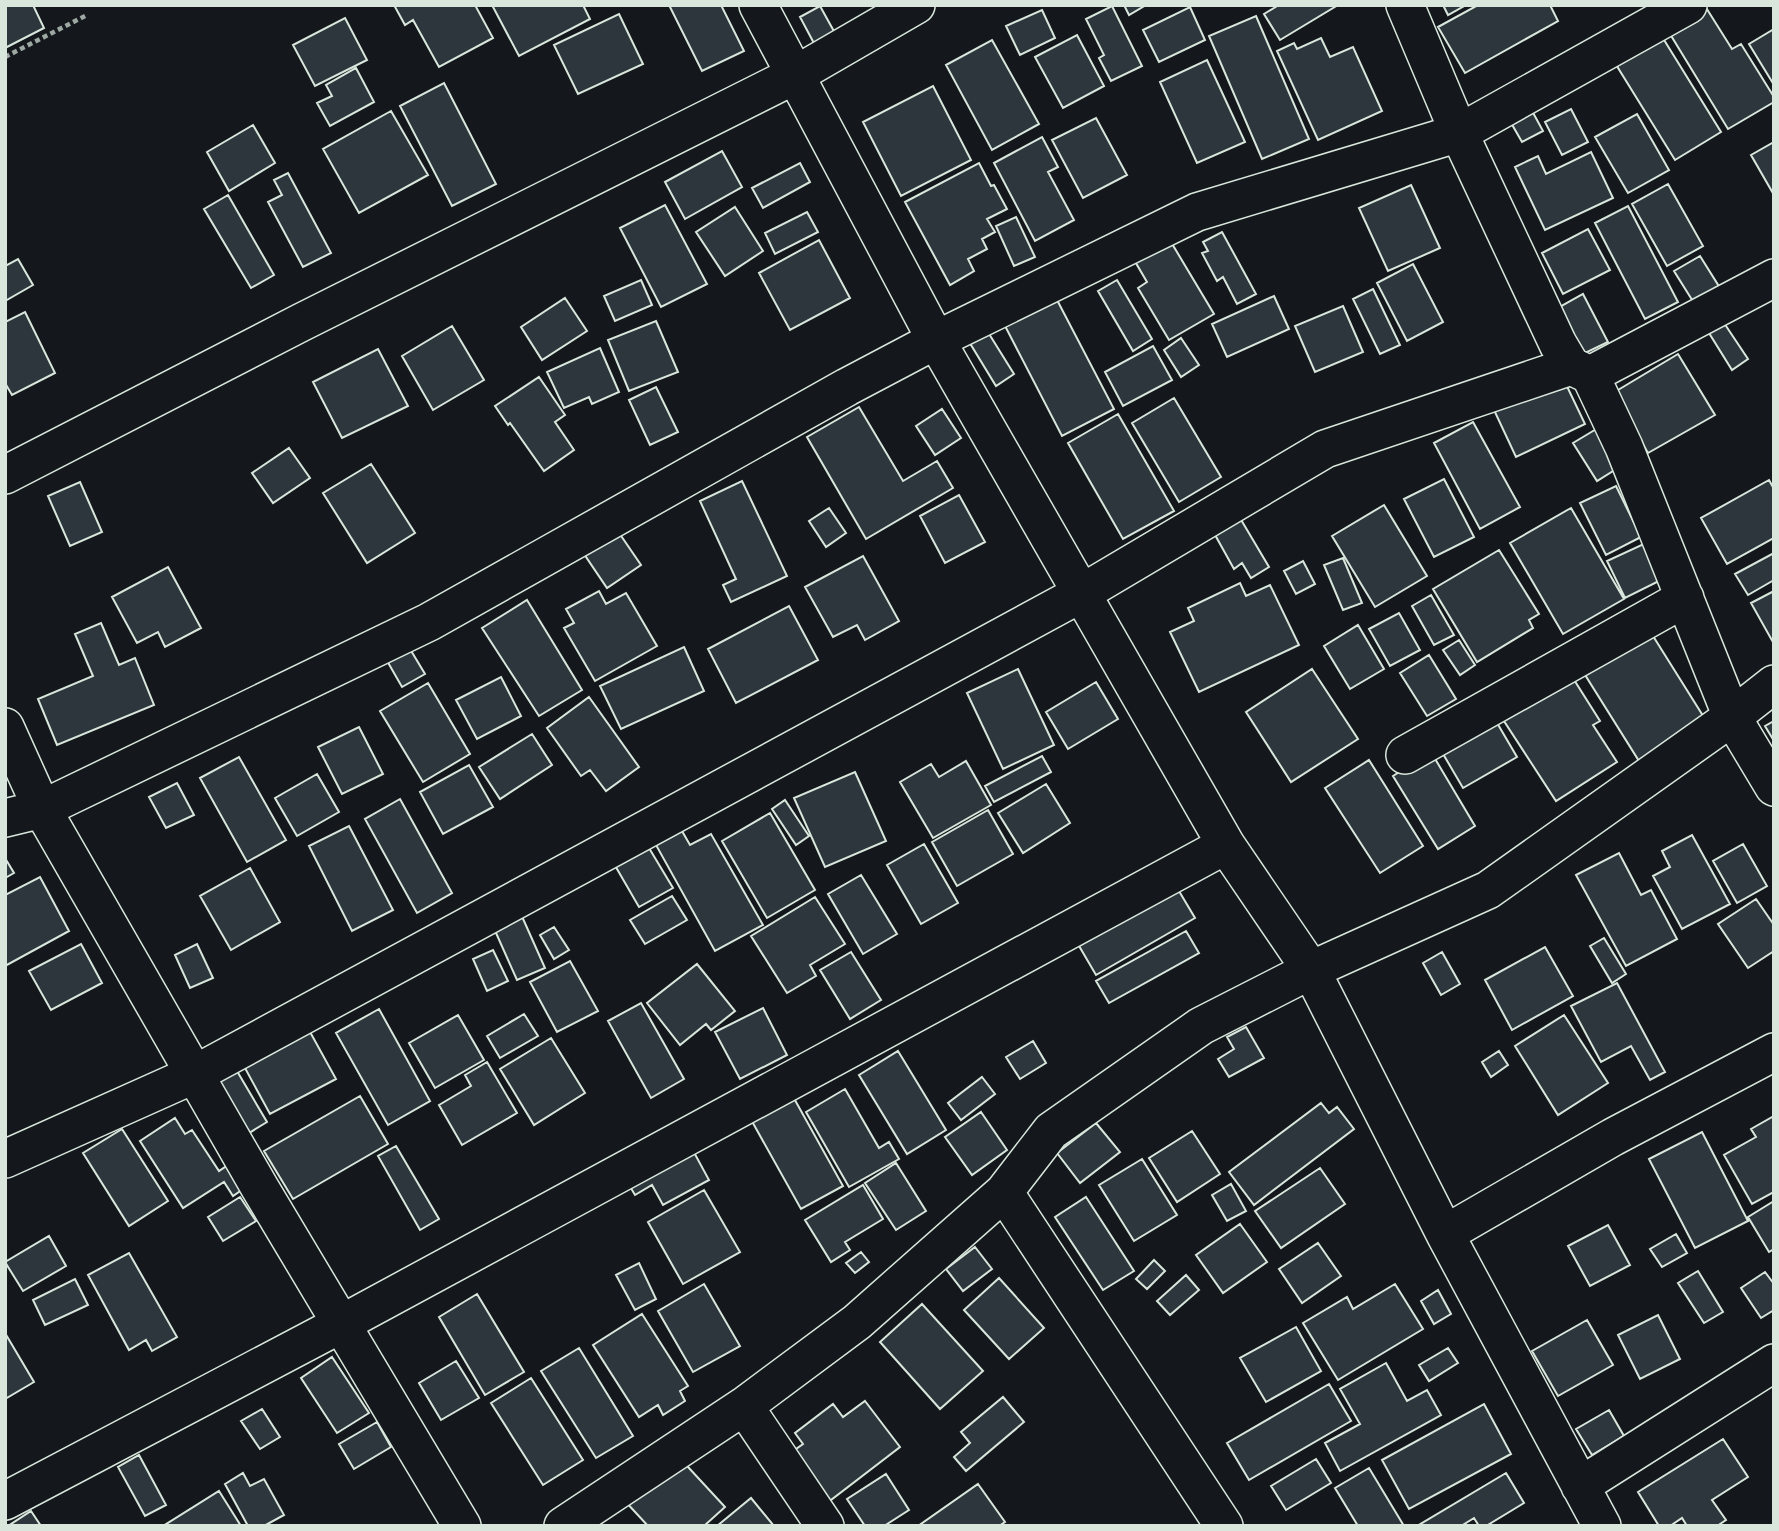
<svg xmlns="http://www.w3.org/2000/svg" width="1779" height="1531" font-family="Bitter,serif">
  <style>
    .building { fill: #2c363c; stroke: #d8e6dc; stroke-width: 2 }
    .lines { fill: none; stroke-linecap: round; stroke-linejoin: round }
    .minor-casing { stroke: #d8e6dc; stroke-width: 40 }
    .path { stroke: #9da8a2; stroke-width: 4.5; stroke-dasharray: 5 3.5; stroke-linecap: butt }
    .minor { stroke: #14181c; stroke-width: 37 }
  </style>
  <rect width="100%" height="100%" fill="#14181c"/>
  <path class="building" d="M5 5H33L44 28 5 48Z
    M394 5H475L493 38 439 67 413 20 405 25Z
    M492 5H583L590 19 519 56Z
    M669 5H721L744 51 702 71Z
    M1124 5H1146L1129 15Z
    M1279 5H1338L1280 40 1264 14Z
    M1443 5H1466L1448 15Z
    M1478 5H1550L1558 21 1465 73 1438 27Z
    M820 6 836 35 816 47 800 17Z
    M1112 6 1142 66 1111 81 1099 58 1104 55 1086 19Z
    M1705 6 1732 49 1741 44 1774 97V102L1728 129 1667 29Z
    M1190 7 1205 40 1159 62 1143 30Z
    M1042 10 1055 38 1020 55 1006 26Z
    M619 14 643 64 578 94 554 45Z
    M1256 16 1309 139 1262 159 1209 36Z
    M345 18 367 60 315 86 293 45Z
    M1774 29V85L1749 44Z
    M1077 35 1104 86 1063 108 1035 57Z
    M1661 35 1721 132 1675 160 1615 63Z
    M1321 38 1330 57 1353 47 1382 111 1318 140 1277 51 1294 43 1297 49Z
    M992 40 1039 124 992 150 946 65Z
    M1207 60 1245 142 1197 163 1160 82Z
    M356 68 374 102 330 126 317 103 332 96 326 85Z
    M444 83 496 184 452 206 400 106Z
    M933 86 971 160 901 196 863 122Z
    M1531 109 1543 131 1522 142 1510 121Z
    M1571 109 1588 142 1562 155 1545 122Z
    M391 111 428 175 359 213 323 149Z
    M1637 114 1669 170 1628 193 1595 137Z
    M1096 118 1127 175 1083 198 1052 140Z
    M253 125 275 163 229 191 207 152Z
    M1042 137 1058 167 1048 172 1074 220 1035 241 994 163Z
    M1774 142V195L1751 155Z
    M722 151 742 187 685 219 665 182Z
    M1591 152 1613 198 1545 230 1515 167 1538 156 1546 174Z
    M800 163 810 182 763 208 752 188Z
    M979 163 991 186 994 185 1007 209 987 219 995 232 982 239 987 249 968 259 974 271 950 285 905 202Z
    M288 173 331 253 303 267 268 202 282 195 274 180Z
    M1668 184 1703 246 1667 266 1632 204Z
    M1411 185 1440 248 1388 271 1359 208Z
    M228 195 274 275 251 288 204 209Z
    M665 205 707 284 661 307 620 228Z
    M1628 206 1678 302 1645 319 1595 223Z
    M735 207 763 251 725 276 696 232Z
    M807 212 818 232 775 254 765 233Z
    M1016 217 1035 257 1014 266 996 226Z
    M1588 229 1610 270 1563 294 1542 253Z
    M1222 232 1256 294 1237 304 1223 277 1217 281 1202 253 1208 251 1203 242Z
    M1168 237 1214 314 1169 340 1138 288 1147 282 1133 258Z
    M819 240 850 298 790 330 759 273Z
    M1700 256 1720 288 1694 303 1674 271Z
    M18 259 33 285 5 301V266Z
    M1413 264 1443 322 1407 341 1377 283Z
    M641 280 652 305 615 321 604 296Z
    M1117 280 1152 339 1133 351 1098 291Z
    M1373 289 1400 345 1380 354 1353 299Z
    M1583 294 1608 342 1583 354 1558 308Z
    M1274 296 1289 329 1227 357 1212 324Z
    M565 298 587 331 542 360 521 327Z
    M1056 298 1114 409 1062 436 1004 324Z
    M1343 306 1363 352 1315 372 1295 326Z
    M25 312 55 373 12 395 5 383V322Z
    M656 321 678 372 629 391 608 340Z
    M1724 323 1748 359 1732 370 1709 333Z
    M452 326 484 380 433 410 402 356Z
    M986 329 1014 374 996 386 968 340Z
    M1181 338 1199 365 1181 377 1164 350Z
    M1153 346 1172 380 1123 406 1105 372Z
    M600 348 619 392 592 404 589 397 564 408 547 372Z
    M378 349 408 406 342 438 313 382Z
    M1678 354 1715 415 1648 453 1613 393Z
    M539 377 565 415 555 422 574 450 544 471 510 423 508 425 495 406Z
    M1563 378 1585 424 1516 457 1494 410Z
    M656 387 678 432 650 445 629 400Z
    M1174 398 1221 477 1179 502 1132 423Z
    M859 407 903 481 937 461 953 488 866 539 807 437Z
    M942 409 961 438 935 455 916 426Z
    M1118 414 1174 511 1123 539 1068 443Z
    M1473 422 1520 507 1480 529 1434 443Z
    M1598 428 1621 466 1597 481 1573 443Z
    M289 448 310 478 273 503 252 473Z
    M371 464 415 533 367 563 323 493Z
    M1444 479 1474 537 1434 557 1404 499Z
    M1769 480 1774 489V538L1727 564 1701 518Z
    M742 481 787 576 731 602 723 585 736 579 700 501Z
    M80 482 102 532 70 546 48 496Z
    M1616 486 1641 537 1606 555 1580 503Z
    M959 495 985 542 945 563 920 516Z
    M1384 505 1427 576 1375 607 1332 536Z
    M829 508 846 533 826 547 809 521Z
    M1571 508 1624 599 1563 634 1510 543Z
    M1240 518 1269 567 1251 578 1242 563 1234 569 1214 533Z
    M615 527 641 565 607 588 580 548Z
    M1648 542 1665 578 1625 598 1607 561Z
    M1499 550 1539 614 1529 620 1533 628 1477 662 1433 589Z
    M1774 553V580L1748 595 1735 574Z
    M863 556 899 621 865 640 857 625 833 637 805 587Z
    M1343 558 1362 603 1343 610 1324 565Z
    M1303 561 1315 584 1296 594 1284 571Z
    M168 567 201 628 165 647 158 632 137 643 112 597Z
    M1240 583 1246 596 1270 585 1299 645 1199 692 1170 632 1194 621 1188 608Z
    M599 591 606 604 626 593 657 646 595 681 564 628 574 623 566 609Z
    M1774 591V644L1751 603Z
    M1431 595 1454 635 1434 645 1412 606Z
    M527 600 582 690 539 716 482 628Z
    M789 606 818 660 736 703 708 649Z
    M1399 613 1420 650 1390 666 1369 629Z
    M101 623 119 665 135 658 154 705 57 745 38 699 93 676 75 634Z
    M1358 625 1384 669 1350 689 1324 646Z
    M1648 628 1705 719 1639 761 1582 670Z
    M404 639 425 674 402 687 382 652Z
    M1459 640 1475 665 1460 675 1443 650Z
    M684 647 704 691 621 729 600 686Z
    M1429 655 1456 699 1427 716 1400 673Z
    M1018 669 1054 745 1003 769 967 693Z
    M1312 669 1358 739 1291 782 1246 712Z
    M1571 675 1600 721 1593 725 1617 762 1556 801 1502 718Z
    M501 677 521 716 477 739 456 700Z
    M1096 682 1118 719 1068 749 1046 712Z
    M428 683 470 754 423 782 380 711Z
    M589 697 639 767 606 791 590 770 581 776 547 728Z
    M1493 716 1517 757 1463 788 1439 747Z
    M1774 721V741L1765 726Z
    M359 727 383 774 342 794 318 747Z
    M532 734 552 765 500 799 479 767Z
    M1431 752 1475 826 1438 849 1393 776Z
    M1042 756 1051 772 994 802 985 786Z
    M239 757 286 840 247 862 200 778Z
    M1369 760 1423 846 1380 873 1325 788Z
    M966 761 991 805 933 838 900 782 931 764 939 777Z
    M469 765 493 807 443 834 420 792Z
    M855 772 886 841 825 867 794 798Z
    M317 774 339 812 297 836 275 798Z
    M177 783 194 815 166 828 149 797Z
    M1046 784 1070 823 1023 853 998 813Z
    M400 799 452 893 417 913 365 819Z
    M785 800 809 836 796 845 772 809Z
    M988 810 1013 854 957 886 932 842Z
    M770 813 815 890 767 918 722 841Z
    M349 826 393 910 352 931 309 846Z
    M682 831 690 845 711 834 763 925 715 951 656 845Z
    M1692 835 1730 904 1682 929 1653 876 1670 867 1662 851Z
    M646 843 673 888 639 907 613 862Z
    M924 844 958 903 921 924 887 865Z
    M1743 844 1767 886 1737 903 1713 861Z
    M1619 853 1641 895 1651 890 1677 939 1626 966 1576 875Z
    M5 858 14 873 5 878Z
    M250 868 280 922 231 950 200 896Z
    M861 875 897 934 863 954 828 894Z
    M40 877 69 931 5 966V895Z
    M1173 881 1195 918 1096 975 1075 939Z
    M672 896 687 920 645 944 630 920Z
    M815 897 845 944 810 965 816 976 787 993 751 936Z
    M1756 899 1774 925V951L1748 968 1718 924Z
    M520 912 545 968 517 980 492 924Z
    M554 927 569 950 554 959 540 935Z
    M1186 931 1199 953 1109 1003 1096 981Z
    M1604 938 1626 974 1612 983 1590 946Z
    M81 944 102 983 51 1010 29 971Z
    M197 944 213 978 190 988 175 955Z
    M1545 947 1573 996 1512 1030 1485 980Z
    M493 950 508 981 487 991 473 959Z
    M851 952 881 1000 850 1019 820 970Z
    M1442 952 1460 984 1441 995 1423 963Z
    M570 961 598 1011 557 1032 530 982Z
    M697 964 735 1011 711 1030 706 1024 680 1045 647 1003Z
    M1617 983 1665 1072 1650 1080 1631 1046 1601 1062 1571 1006Z
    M641 1003 684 1079 651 1098 608 1021Z
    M763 1008 787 1055 740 1079 715 1032Z
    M379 1009 430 1101 388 1125 336 1033Z
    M524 1014 538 1036 500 1058 487 1036Z
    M458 1015 484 1060 435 1088 409 1043Z
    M1564 1015 1608 1083 1558 1115 1515 1046Z
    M304 1021 336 1079 270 1114 239 1057Z
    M1246 1027 1264 1058 1229 1077 1218 1059 1234 1049 1227 1037Z
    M551 1038 585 1093 534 1125 500 1069Z
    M1033 1041 1046 1063 1020 1079 1006 1057Z
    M898 1051 946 1130 907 1154 859 1075Z
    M1499 1051 1508 1065 1491 1077 1482 1062Z
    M487 1062 517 1113 462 1145 439 1105 471 1086 465 1075Z
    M234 1066 267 1122 249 1133 215 1077Z
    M982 1077 995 1094 961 1120 948 1103Z
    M845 1089 879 1148 889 1142 899 1159 849 1187 806 1112Z
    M791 1093 843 1186 801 1209 749 1116Z
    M360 1096 388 1144 293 1199 264 1151Z
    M1321 1103 1329 1113 1337 1107 1354 1129 1254 1205 1229 1172Z
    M981 1112 1007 1150 972 1175 945 1137Z
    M1774 1116V1192L1752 1204 1724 1155 1756 1137 1751 1129Z
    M175 1118 185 1134 192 1130 219 1171 231 1163 246 1187 233 1196 224 1182 183 1208 140 1141Z
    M1096 1123 1120 1152 1080 1183 1057 1153Z
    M122 1129 168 1201 129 1226 83 1153Z
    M1192 1131 1220 1174 1177 1202 1149 1158Z
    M1702 1132 1748 1221 1695 1248 1649 1159Z
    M690 1145 709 1180 663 1205 652 1185 635 1195 626 1180Z
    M396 1146 439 1219 420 1230 378 1156Z
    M1142 1159 1177 1215 1134 1241 1099 1185Z
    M896 1163 926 1211 896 1230 865 1183Z
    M1320 1168 1345 1204 1281 1248 1255 1211Z
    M1231 1184 1246 1211 1227 1221 1212 1195Z
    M863 1185 883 1219 845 1242 850 1250 831 1262 805 1220Z
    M704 1190 740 1252 683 1284 648 1222Z
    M240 1197 256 1221 223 1241 208 1217Z
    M1086 1197 1134 1271 1103 1290 1055 1217Z
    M1774 1201V1249L1769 1252 1748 1217Z
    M1240 1224 1267 1262 1223 1293 1196 1255Z
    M1608 1225 1630 1265 1590 1286 1568 1246Z
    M1676 1234 1687 1253 1662 1267 1650 1249Z
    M49 1236 66 1266 23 1291 5 1262Z
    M1318 1243 1341 1276 1302 1303 1279 1269Z
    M975 1247 992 1269 963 1291 946 1269Z
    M861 1252 869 1262 855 1273 846 1263Z
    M129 1253 177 1337 152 1351 146 1340 129 1350 88 1275Z
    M1154 1260 1165 1271 1147 1289 1136 1279Z
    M639 1263 656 1299 635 1310 616 1275Z
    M1698 1271 1723 1312 1704 1323 1678 1283Z
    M1765 1272 1774 1284V1310L1761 1318 1741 1288Z
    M1186 1275 1199 1290 1170 1315 1157 1301Z
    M999 1278 1044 1328 1009 1359 964 1310Z
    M75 1279 88 1305 45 1325 33 1300Z
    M704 1284 740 1346 693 1372 658 1311Z
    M1395 1284 1423 1329 1338 1380 1303 1323 1347 1297 1353 1309Z
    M1438 1290 1451 1314 1434 1324 1421 1301Z
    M477 1294 524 1372 485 1395 439 1317Z
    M922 1304 983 1371 940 1409 880 1342Z
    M642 1314 688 1386 680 1391 685 1401 663 1415 658 1405 639 1417 593 1345Z
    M1658 1315 1680 1359 1640 1379 1618 1335Z
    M1587 1320 1613 1365 1558 1396 1532 1351Z
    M1296 1327 1321 1371 1266 1402 1240 1358Z
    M5 1333 34 1382 5 1399Z
    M579 1348 633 1436 596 1458 541 1371Z
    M1448 1348 1458 1363 1429 1381 1419 1365Z
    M332 1357 369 1413 337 1433 301 1378Z
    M456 1361 479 1398 441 1420 419 1383Z
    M1386 1363 1407 1401 1427 1390 1441 1415 1340 1471 1325 1443 1360 1424 1340 1389Z
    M531 1378 583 1460 543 1485 491 1403Z
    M1329 1384 1351 1421 1249 1480 1227 1443Z
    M1003 1397 1024 1422 966 1471 954 1457 970 1443 961 1432Z
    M865 1401 900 1447 827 1503 789 1454 803 1444 795 1433 833 1404 843 1417Z
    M1484 1404 1511 1454 1409 1509 1382 1460Z
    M262 1409 280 1437 260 1449 241 1421Z
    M1609 1410 1624 1436 1592 1455 1576 1429Z
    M377 1422 391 1447 354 1469 339 1444Z
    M1723 1439 1748 1477 1712 1500 1726 1520 1717 1526H1687L1682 1518 1670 1526H1659L1638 1492Z
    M676 1454 725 1507 704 1526H648L624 1500Z
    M139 1455 166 1505 145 1516 118 1467Z
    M1316 1459 1331 1483 1286 1510 1271 1486Z
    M1369 1468 1404 1526H1358L1335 1488Z
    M243 1473 250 1486 264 1479 284 1515 264 1526H248L225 1484Z
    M1506 1473 1524 1503 1486 1526H1479L1474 1518 1461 1526H1417Z
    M886 1474 909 1510 884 1526H865L847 1499Z
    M978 1484 1005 1522 999 1526H918Z
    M219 1491 241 1526H163Z
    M751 1498 774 1526H717Z
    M31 1511 41 1526H8Z"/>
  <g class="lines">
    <g class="minor-casing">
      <path id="minor" d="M758 5 936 340 1226 845 1311 970 1445 1234 1602 1526
        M1405 5 1459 133 1558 344 1571 366 1590 375 1624 447 1732 717 1774 787
        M1590 375 1774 278
        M5 475 302 322 795 75 916 5
        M5 727 42 809 260 1188 462 1526
        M1405 755 1685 598
        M5 818 42 809 429 622 847 387 936 340 1197 212 1459 133 1688 5
        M5 1159 195 1074 1082 593 1325 449 1571 366
        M1004 1192 1224 1526
        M1445 1234 1613 1137 1774 1052
        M744 1406 825 1526
        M1580 1486 1774 1363
        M5 1501 341 1324 1226 845
        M563 1526 744 1406 857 1322 1004 1192 1051 1131 1201 1026 1311 970 1488 890 1732 717 1774 684"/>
    </g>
    <path class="path" d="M5 57 87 15"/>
    <use href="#minor" class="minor"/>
  </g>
  <rect width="1779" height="1531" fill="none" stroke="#d8e6dc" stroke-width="14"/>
</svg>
